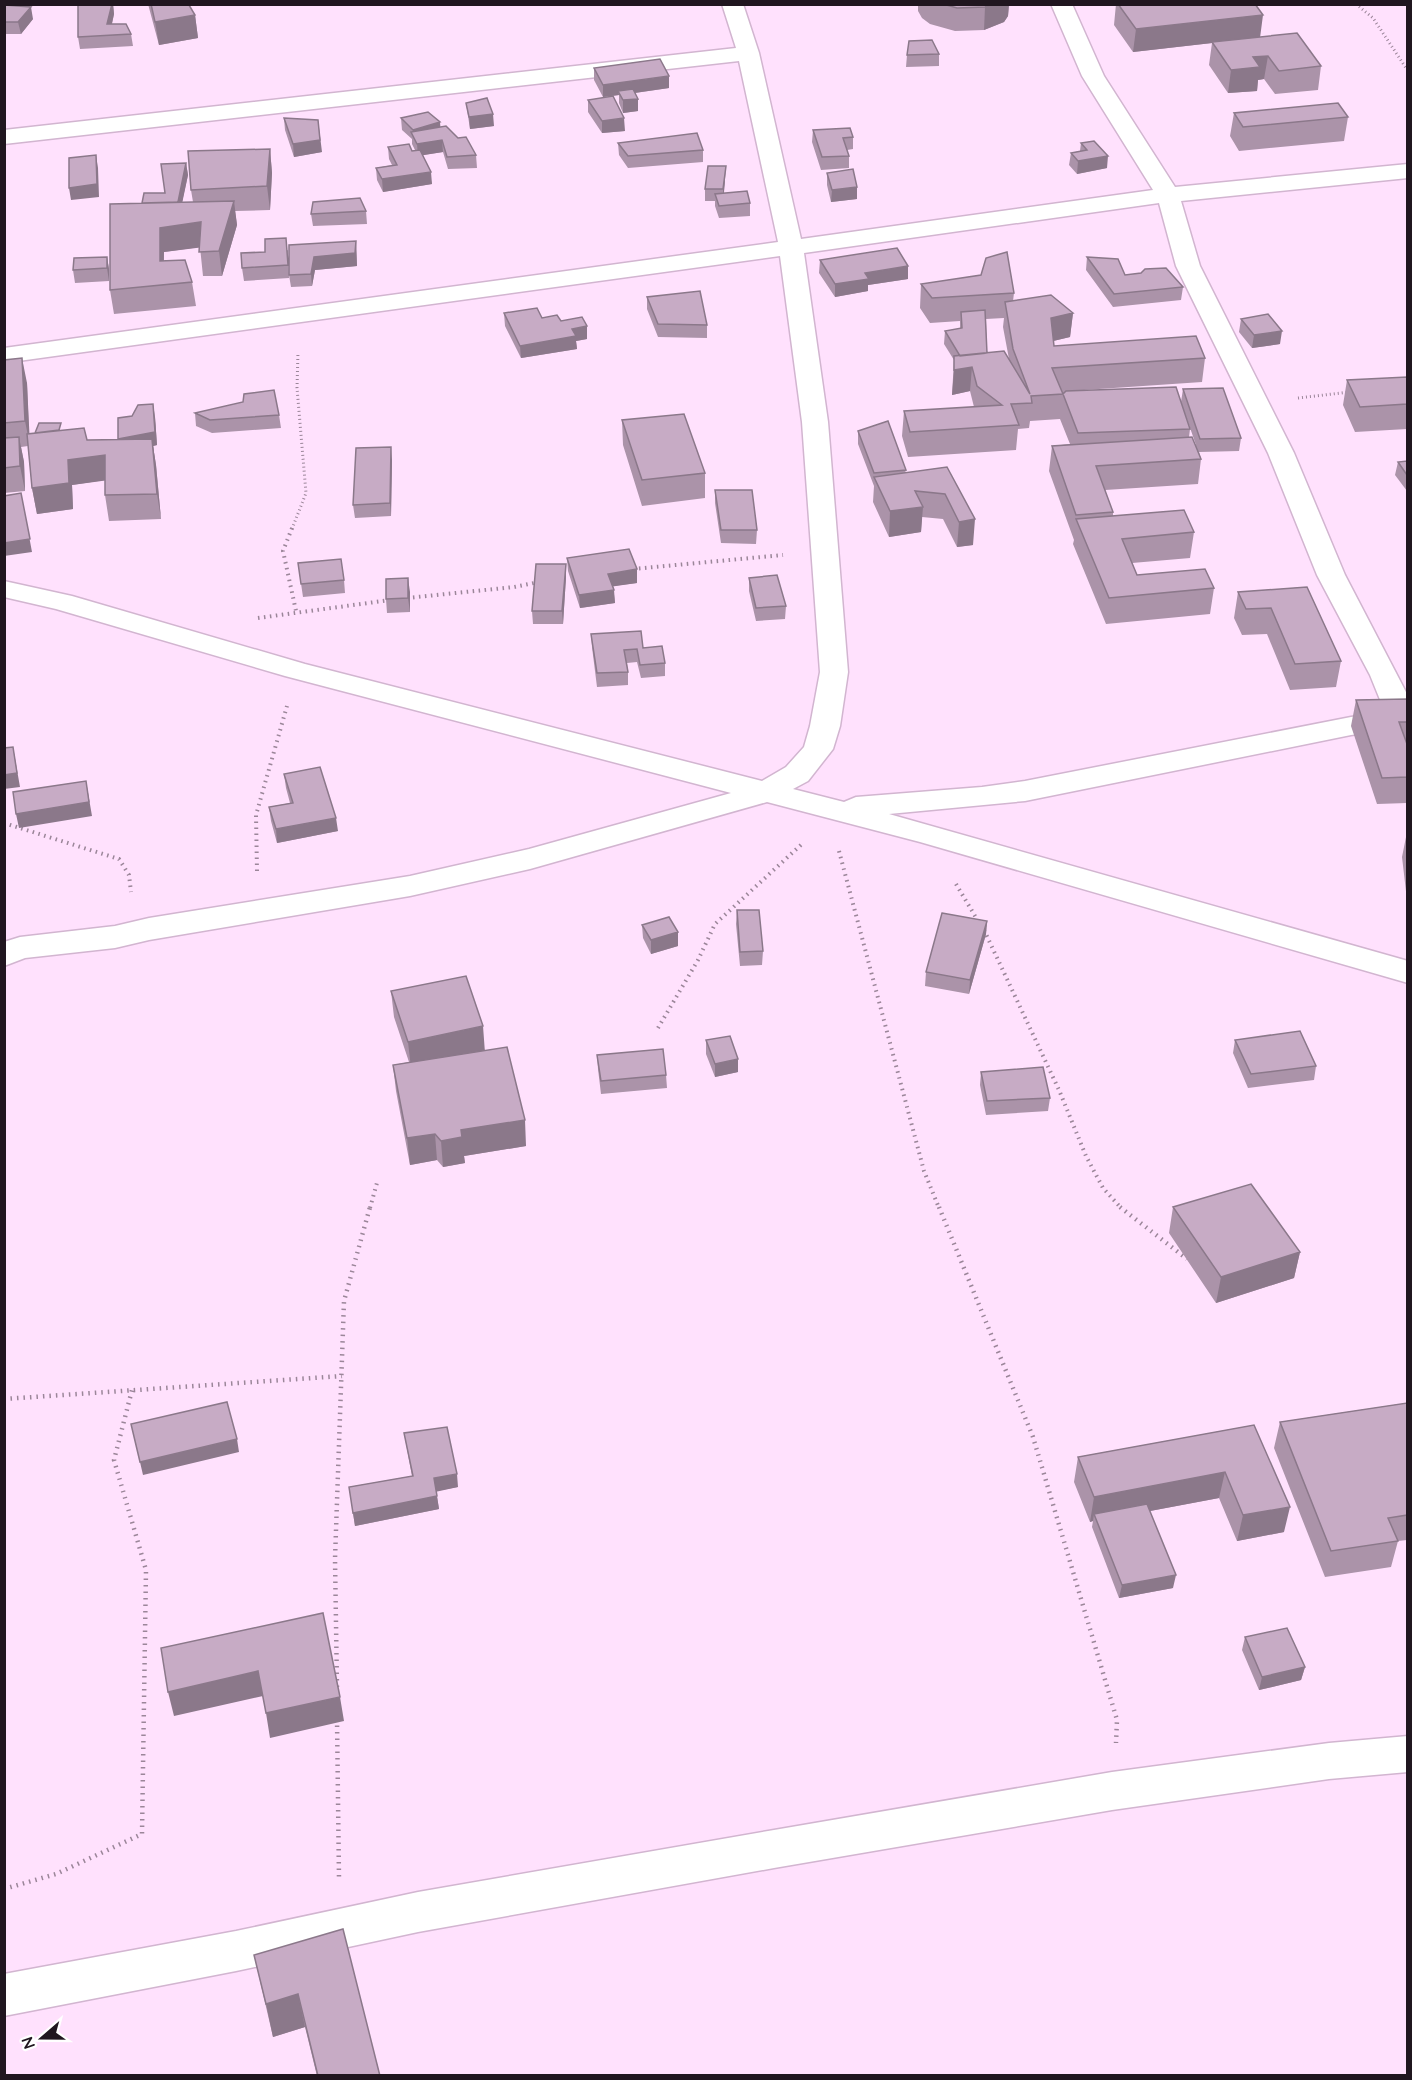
<svg xmlns="http://www.w3.org/2000/svg" width="1412" height="2080" font-family="Quicksand,sans-serif">
  <style>
    .lines { fill: none; stroke-linecap: round; stroke-linejoin: round }
    .minor-casing { stroke: #d2b5d0; stroke-width: 3 }
    .path-far2 { stroke: #9b8699; stroke-width: 3; stroke-dasharray: 1 3; stroke-linecap: butt }
    .path-far1 { stroke: #9b8699; stroke-width: 4; stroke-dasharray: 1.5 4.5; stroke-linecap: butt }
    .path { stroke: #9b8699; stroke-width: 4.5; stroke-dasharray: 1.5 5; stroke-linecap: butt }
    .minor { fill: #fff; fill-rule: evenodd }
    .wall { fill: #ab93a9; fill-rule: evenodd }
    .shaded-wall { fill: #8b788a }
    .building { fill: #c7abc5; stroke: #8b788a; stroke-width: 1.5 }
  </style>
  <rect width="100%" height="100%" fill="#ffe1fd"/>
  <g class="lines">
    <g class="minor-casing">
      <path id="minor" d="M722 4H743L759 53 801 239 1153 190 1082 76 1051 4H1072L1104 76 1175 187 1408 164V178L1181 201 1200 266 1294 453 1345 575 1408 696V727L1351 735 1025 801 889 814 1408 961V983L920 842 767 802 530 869 410 896 149 940 115 948 25 958 4 966V942L20 937 115 926 149 918 410 876 529 849 731 793 285 676 56 609 4 597V581L72 596 305 664 762 781 786 767 804 747 810 726 820 672 802 422 780 256 4 363V348L778 242 739 61 4 144V130L736 48ZM1159 203 1176 266 1268 453 1317 575 1370 675 1385 712 1351 717 1025 781 982 787 856 797 844 802 793 789 808 781 833 749 840 726 848 672 828 422 804 253Z
        M1408 1736V1772L1329 1779 1112 1810 774 1868 418 1932 236 1971 4 2016V1974L236 1931 418 1892 774 1830 1112 1772 1329 1743Z"/>
    </g>
    <path class="path-far2" d="M1356 4 1373 18 1408 71
      M1298 398 1350 392
      M292 529 306 493 297 388 298 352"/>
    <path class="path-far1" d="M292 528 283 551 296 611
      M633 569 783 555
      M407 598 514 587 539 582
      M258 618 390 600
      M4 823 119 859 129 875 131 892
      M839 851 924 1171 939 1208
      M257 871 256 815 287 706
      M956 884 978 921
      M984 930 1059 1090 1086 1156 1103 1188 1121 1208
      M658 1028 698 960 715 924 803 843
      M370 1208 378 1179"/>
    <path class="path" d="M939 1207 1033 1437 1117 1720 1116 1743
      M1120 1207 1187 1259
      M4 1399 342 1376
      M337 1687 335 1559 344 1301 370 1207
      M337 1719 339 1879
      M4 1889 56 1874 142 1834 146 1570 114 1460 132 1390"/>
    <use href="#minor" class="minor"/>
  </g>
  <path class="wall" d="M113 4 114 14 112 24 131 34 133 46 80 49 78 37V5Z
    M148 4H179L195 15 198 38 159 45Z
    M918 4H1009L1008 16 1004 22 984 30 955 31 930 24 922 18 918 11Z
    M1116 4H1255L1260 37 1321 66 1318 90 1275 94 1264 79 1258 80 1257 91 1228 93 1209 65 1212 43 1133 52 1114 25Z
    M4 5 33 19 21 34H4Z
    M939 54V66L906 67 907 55Z
    M594 68 669 88 635 93 638 99V111L623 113 619 103V95L603 97 594 80Z
    M588 100 625 131 602 133 588 112Z
    M466 103 494 126 470 129Z
    M1234 113 1348 117 1344 141 1239 151 1230 136Z
    M284 118 322 152 294 157 285 130Z
    M401 118 440 122V127L476 155 477 168 448 169 443 152 423 155 432 184 383 192 377 180 376 168 392 165 389 159 388 147 412 151 415 150 412 144V139L402 130Z
    M813 130 853 137V149L847 150 849 156V168L821 170 812 142Z
    M618 143 703 150V162L628 168 619 155Z
    M1081 143 1107 168 1077 174 1069 165 1071 153 1080 151Z
    M270 149 272 173 270 210 235 211 237 225 222 276H203L200 247 164 252V261L192 282 196 306 114 314 110 290 142 203 165 193 186 163 188 175 182 202H193L191 190Z
    M827 173 857 187V199L831 202 827 185Z
    M725 179 724 193 750 203V216L719 218 715 206V201H705V189Z
    M366 211 367 224 313 226 311 214Z
    M356 241 357 266 315 270 312 286 291 287 289 275Z
    M288 250 289 278 244 281 242 268Z
    M107 257 109 269V281L75 283 73 270Z
    M1087 257 1125 275 1183 287 1181 300 1113 307 1086 270Z
    M820 260 908 279 868 285V291L835 297 819 273Z
    M921 284 1014 293 1013 301 1073 313 1070 337 1053 341 1054 346 1205 358 1202 382 1084 390 1190 429 1189 437 1196 445 1181 402 1183 389 1241 438 1239 451 1199 452 1201 459 1198 484 1105 490 1113 512V516L1194 532 1190 558 1132 563 1137 575 1214 588 1210 614 1106 624 1073 544 1074 540 1049 471 1052 446 1070 444 1060 419 1030 421 1029 428 1018 429 1016 450 908 457 902 436 904 411 974 407 970 391 952 395 954 360 944 344 945 331 960 329V321L930 323 920 308ZM1004 318 1003 327 1009 359 987 352 986 319Z
    M647 297 707 325V338L658 337 647 309Z
    M504 313 561 321 587 339 576 341 577 349 521 358 505 326Z
    M1241 319 1280 344 1252 348 1239 332Z
    M4 360 27 383 29 434 62 430 87 440H119L155 417 157 445 153 446 156 465 161 519 109 521 105 495V480L72 485 73 509 37 514 32 488 28 446 21 447 24 462 25 491 4 493Z
    M1407 377V429L1355 432 1343 405 1347 380Z
    M195 413 279 415 281 428 212 433 196 426Z
    M622 420 705 473V498L642 506 623 445Z
    M858 431 906 470 905 473 947 467 973 545 957 547 943 519 922 517 921 532 889 537 873 502 874 486 858 444Z
    M392 460 391 516 355 518 353 505Z
    M1407 461V491L1395 475 1398 462Z
    M715 490 757 530 756 544 721 543 715 503Z
    M567 558 637 583 613 586 615 603 580 608 568 571Z
    M298 563 344 580 345 593 303 597Z
    M566 564V577L563 624H533L532 611Z
    M749 578 786 606 785 619 756 621 749 591Z
    M1307 587 1341 661 1336 687 1290 690 1267 634 1242 635 1234 618 1238 592Z
    M410 592V612L387 613 386 599Z
    M591 634 643 648 665 663V676L641 678 637 662 627 663 628 672V685L597 687 592 647Z
    M1407 699V803L1377 804 1351 726 1356 700Z
    M284 774 338 831 277 843 271 821 269 807 290 803 286 788Z
    M1407 832V900L1402 857Z
    M737 910 763 951 762 965 740 966 736 924Z
    M987 921 986 934 969 994 925 986 926 972Z
    M642 925 678 932V946L651 954 643 938Z
    M391 991 485 1050 526 1146 464 1156 465 1163 443 1167 437 1160 410 1165 396 1091 393 1065 409 1062 394 1017Z
    M706 1040 738 1072 715 1077 706 1054Z
    M1235 1040 1316 1066 1314 1080 1248 1088 1233 1053Z
    M597 1055 666 1075 667 1088 601 1094 598 1069Z
    M981 1072 1050 1098 1048 1111 986 1115 980 1085Z
    M1173 1207 1300 1252 1294 1278 1216 1303 1169 1233Z
    M1407 1403V1540L1398 1541 1391 1567 1325 1577 1274 1448 1280 1422Z
    M1254 1425 1284 1532 1237 1541 1219 1498 1150 1511 1173 1588 1119 1598 1092 1527 1093 1521 1090 1522 1074 1482 1078 1457Z
    M404 1433 458 1487 436 1491 439 1509 355 1526 349 1487 412 1476Z
    M1245 1637 1305 1667 1301 1680 1259 1690 1242 1650Z
    M254 1955 380 2076H317L305 2027 273 2037Z"/>
  <path class="shaded-wall" d="M112 4H113L114 14 109 36 107 24Z
    M992 4H1009L1008 16 1004 22 984 30 985 7Z
    M31 7 33 19 21 34 18 22Z
    M195 15 198 38 159 45 155 22Z
    M1263 15 1260 38 1212 42V43L1133 52 1136 29Z
    M1268 56 1264 79 1258 80 1257 91 1228 93 1231 70 1253 57Z
    M669 76V88L620 95 618 91 619 95 603 97V85Z
    M4 97 6 108 4 127Z
    M638 99V111L623 113V100Z
    M493 114 494 126 470 129 469 117Z
    M624 118 625 131 602 133V121Z
    M318 120 322 152 294 157 293 144Z
    M440 122 441 134 414 138 413 130Z
    M442 140 443 152 418 156 417 144Z
    M270 149 272 173 270 210 267 186Z
    M96 155 98 168 99 197 71 200 69 188Z
    M1108 156 1107 168 1077 174 1078 161Z
    M186 163 188 175 178 223 176 211Z
    M726 166 725 179 723 202V189Z
    M431 172 432 184 383 192 382 179Z
    M857 187V199L831 202 832 190Z
    M234 201 237 225 222 276 219 251Z
    M201 222 204 247 164 252 163 286 160 261V228Z
    M356 241 357 266 315 270 312 286 311 274 314 257Z
    M107 257 109 269V281L107 268Z
    M908 266V279L868 285V291L835 297V284L865 273Z
    M1073 313 1070 337 1049 342 1051 318Z
    M587 326V339L576 341 577 349 521 358 520 346 572 329Z
    M1282 331 1280 344 1252 348 1254 335Z
    M22 358 27 383 30 446 25 421Z
    M972 367 970 391 952 395 954 370Z
    M153 404 155 417 157 445 153 446 156 465 161 519 157 494 121 452 118 439Z
    M19 437 24 462 25 491 20 466Z
    M391 447 392 460 391 516 390 503Z
    M105 455 109 480 72 485 73 509 37 514 32 488 68 460Z
    M21 493 32 552 4 556V543Z
    M923 507 921 532 889 537 890 511Z
    M975 519 973 545 957 547 959 522Z
    M566 564V577L563 624 562 611Z
    M637 569V583L609 587 608 574Z
    M408 578 410 592V612L408 598Z
    M614 590 615 603 580 608 579 595Z
    M13 747 20 787 4 789V775Z
    M86 781 92 816 19 828 16 814Z
    M336 818 338 831 277 843 276 829Z
    M987 921 986 934 969 994 970 980Z
    M678 932V946L651 954V940Z
    M483 1026 485 1053 411 1068 408 1042Z
    M738 1059V1072L715 1077V1064Z
    M525 1120 526 1146 464 1156 465 1163 443 1167 441 1141 461 1130Z
    M435 1134 437 1160 410 1165 407 1138Z
    M1300 1252 1294 1278 1216 1303 1221 1277Z
    M237 1439 239 1452 143 1475 140 1462Z
    M1225 1472 1219 1498 1097 1521 1094 1514 1093 1521 1090 1522 1094 1497Z
    M457 1474 458 1487 435 1492 434 1478Z
    M437 1496 439 1509 355 1526 353 1513Z
    M1290 1507 1284 1532 1237 1541 1243 1515Z
    M1176 1575 1173 1588 1119 1598 1122 1585Z
    M1305 1667 1301 1680 1259 1690 1262 1677Z
    M258 1671 263 1696 174 1716 168 1692Z
    M340 1697 344 1721 270 1738 266 1713Z
    M298 1994 305 2027 273 2037 266 2004Z"/>
  <path class="building" d="M112 4 107 24H126L131 34 78 37V5Z
    M151 4 189 5 195 15 155 22Z
    M943 4H992L985 7 957 8Z
    M1118 4H1255L1263 15 1136 29Z
    M4 5 31 7 18 22H4Z
    M1297 33 1321 66 1279 71 1268 56 1253 57 1260 67 1231 70 1212 42Z
    M932 40 939 54 907 55 909 41Z
    M660 59 669 76 603 85 594 68Z
    M633 89 638 99 623 100 618 91Z
    M613 96 624 118 602 121 588 100Z
    M487 98 493 114 469 117 466 103Z
    M1338 103 1348 117 1243 127 1234 113Z
    M428 112 440 122 413 130 401 118Z
    M284 118 318 120 320 140 293 144Z
    M446 126 458 138 466 137 476 155 447 157 442 140 417 144 411 132Z
    M850 128 853 137 843 138 849 156 822 157 813 130Z
    M697 133 703 150 628 156 618 143Z
    M1094 141 1108 156 1078 161 1071 153 1087 150 1081 143Z
    M409 144 412 151 420 150 431 172 382 179 376 168 397 165 388 147Z
    M270 149 267 186 191 190 188 151Z
    M96 155 97 184 69 188V158Z
    M186 163 178 202 142 203 144 193H165L161 164Z
    M708 166H726L723 189H705Z
    M853 169 857 187 832 190 827 173Z
    M747 191 750 203 719 206 715 194Z
    M360 198 366 211 311 214 313 202Z
    M234 201 219 251 199 252 201 222 160 228V261L185 260 192 282 110 290V204Z
    M286 238 288 265 242 268 241 253 265 252V239Z
    M356 241 355 253 314 257 311 274 289 275V245Z
    M897 248 908 266 865 273 869 279 835 284 820 260Z
    M1007 252 1014 293 932 298 921 284 981 275 986 258Z
    M107 257V268L73 270 74 258Z
    M1087 257 1118 259 1125 275 1141 273 1145 269 1166 268 1183 287 1114 294Z
    M700 291 707 325 658 324 647 297Z
    M1051 295 1073 313 1051 318 1054 346 1196 336 1205 358 1052 368 1063 394 1031 396 1032 403 1011 404 1019 425 910 432 904 411 1002 405 977 386 972 367 954 370V356L1004 351 1030 394 1013 349 1005 302Z
    M537 308 542 318 557 315 561 321 582 317 587 326 572 329 576 336 520 346 504 313Z
    M985 310 987 353 960 356 945 331 962 328 961 312Z
    M1268 314 1282 331 1254 335 1241 319Z
    M22 358 25 421 4 423V360Z
    M1407 377V404L1360 407 1347 380Z
    M1176 387 1190 429 1078 433 1063 394 1066 391Z
    M1223 388 1241 438 1200 439 1183 389Z
    M274 390 279 415 210 420 195 413 243 402 244 394Z
    M153 404 155 432 118 439V418L132 416 138 405Z
    M684 414 705 473 642 480 622 420Z
    M888 421 906 470 874 473 858 431Z
    M39 423H61L59 430 35 433Z
    M84 428 87 440 152 439 157 494 105 495V455L68 460 69 483 32 488 27 434Z
    M19 437 20 466 4 468V438Z
    M1192 437 1201 459 1096 466 1113 512 1076 515 1052 446Z
    M391 447 390 503 353 505 356 448Z
    M1407 461V475L1398 462Z
    M947 467 975 519 959 522 945 494 915 491 923 507 890 511 874 477Z
    M715 490H752L757 530H721Z
    M21 493 30 539 4 543V496Z
    M1184 510 1194 532 1122 539 1137 575 1205 569 1214 588 1109 598 1076 519Z
    M629 549 637 569 608 574 614 590 579 595 567 558Z
    M341 559 344 580 301 584 298 563Z
    M536 564H566L562 611H532Z
    M777 575 786 606 756 608 749 578Z
    M408 578V598L386 599V579Z
    M1307 587 1341 661 1295 664 1271 608 1246 609 1238 592Z
    M641 631 643 648 662 646 665 663 640 665 637 649 624 650 628 672 597 673 591 634Z
    M1407 699V722H1399L1407 744V777L1382 778 1356 700Z
    M13 747 17 773 4 775V748Z
    M320 767 336 818 276 829 269 807 293 803 284 774Z
    M86 781 89 802 16 814 13 792Z
    M737 910H759L763 951 740 952Z
    M942 913 987 921 970 980 926 972Z
    M669 917 678 932 651 940 642 925Z
    M466 976 483 1026 408 1042 391 991Z
    M1300 1031 1316 1066 1251 1074 1235 1040Z
    M730 1036 738 1059 715 1064 706 1040Z
    M507 1047 525 1120 461 1130 462 1137 441 1141 435 1134 407 1138 393 1065Z
    M663 1049 666 1075 601 1081 597 1055Z
    M1043 1067 1050 1098 987 1101 981 1072Z
    M1251 1184 1300 1252 1221 1277 1173 1207Z
    M227 1402 237 1439 140 1462 131 1424Z
    M1407 1403V1515L1388 1518 1398 1541 1331 1551 1280 1422Z
    M1254 1425 1290 1507 1243 1515 1225 1472 1094 1497 1078 1457Z
    M447 1427 457 1474 434 1478 437 1496 353 1513 349 1487 413 1476 404 1433Z
    M1147 1504 1176 1575 1122 1585 1094 1514Z
    M323 1613 340 1697 266 1713 258 1671 168 1692 161 1648Z
    M1287 1628 1305 1667 1262 1677 1245 1637Z
    M343 1929 380 2076H318L298 1994 266 2004 254 1955Z"/>
  <rect width="1412" height="2080" fill="none" stroke="#20161f" stroke-width="12"/>
  <g transform="translate(42 2038) rotate(250)" stroke="#ffffff" stroke-width="4.5" paint-order="stroke">
  <path d="M0-4.5L10 22L0 15L-10 22Z" fill="#20161f"/>
  <text y="-9" font-size="16" font-weight="bold" text-anchor="middle" fill="#20161f">N</text>
  </g>
</svg>
